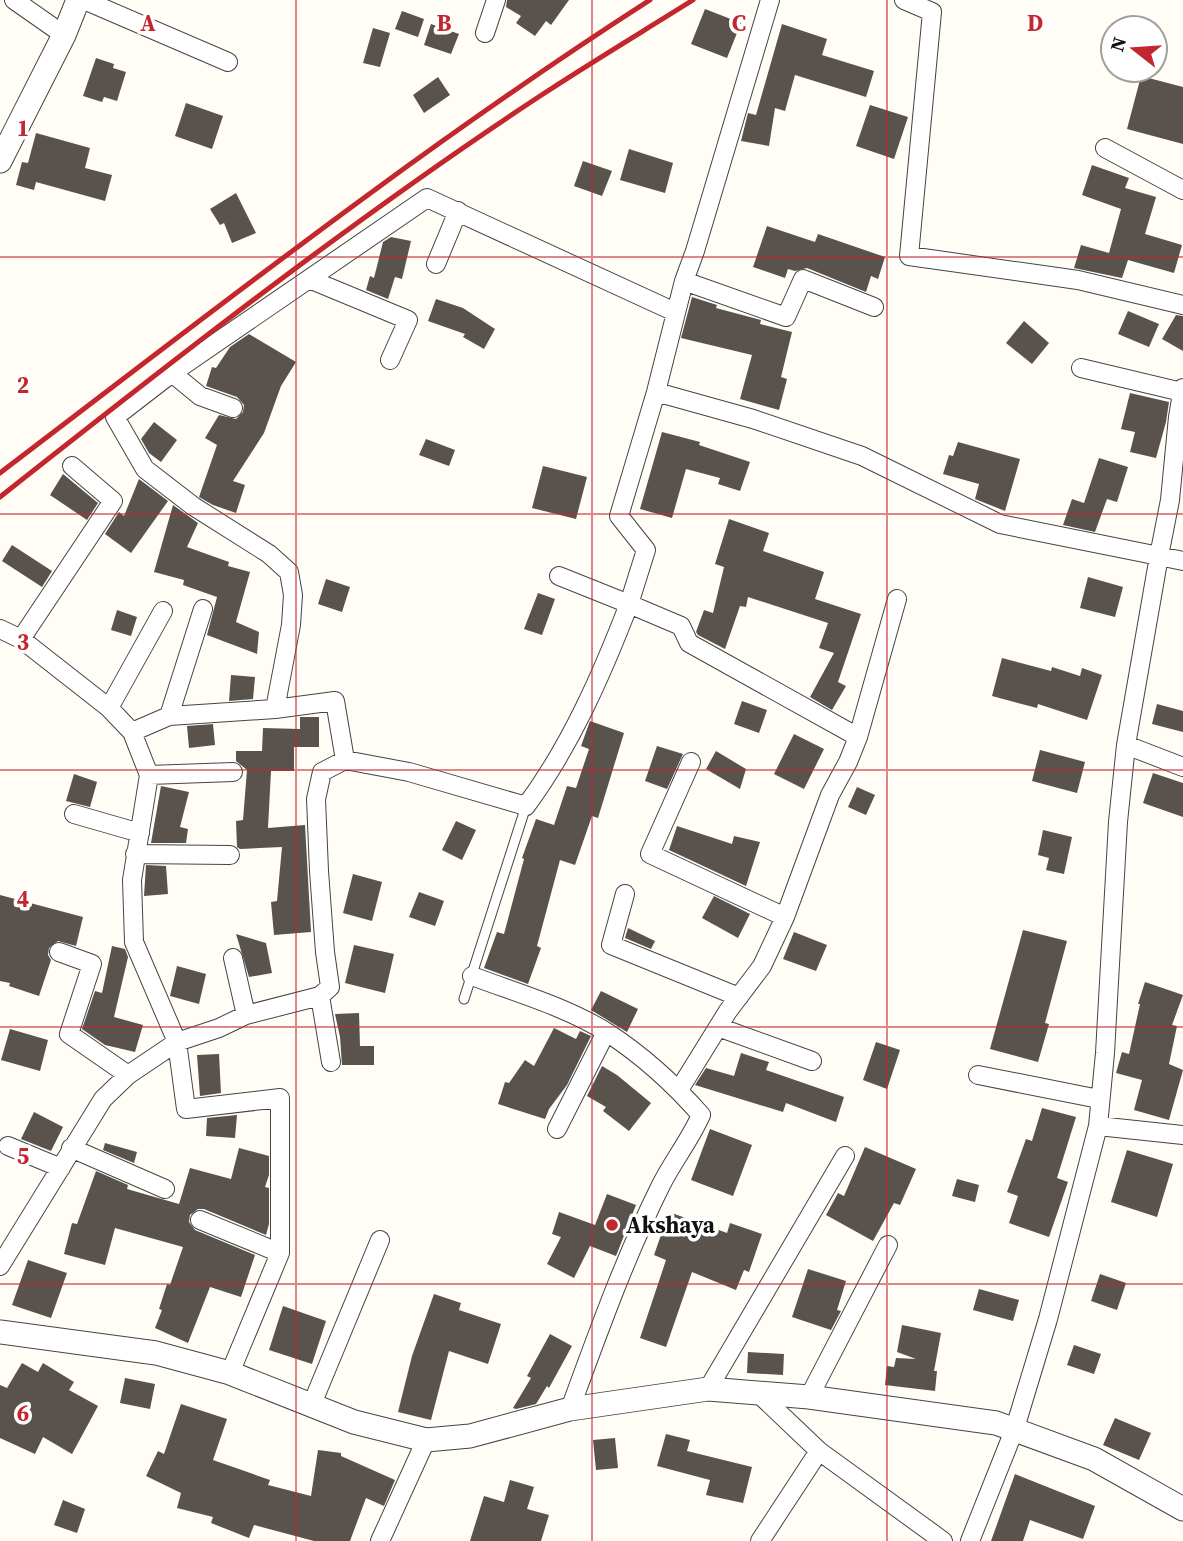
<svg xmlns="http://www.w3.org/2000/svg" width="1183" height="1541" font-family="'Source Serif 4',serif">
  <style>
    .building { fill: #5a524d }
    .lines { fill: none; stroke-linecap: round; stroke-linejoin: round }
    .service-casing { stroke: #444; stroke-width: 11 }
    .minor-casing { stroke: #444; stroke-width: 20 }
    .tertiary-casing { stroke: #444; stroke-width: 25 }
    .service { stroke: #fff; stroke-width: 9 }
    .minor { stroke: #fff; stroke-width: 18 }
    .tertiary { stroke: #fff; stroke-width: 23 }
    .rail { stroke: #c4262e; stroke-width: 5 }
    .grid { fill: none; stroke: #c4262e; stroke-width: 2; stroke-opacity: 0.55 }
    .poi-dot { fill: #c4262e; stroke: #fff; stroke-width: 2.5 }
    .labels { text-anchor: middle; stroke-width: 7; stroke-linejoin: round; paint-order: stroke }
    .poi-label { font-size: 23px; font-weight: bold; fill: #111; stroke: #fff; text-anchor: start }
    .grid-label { font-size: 23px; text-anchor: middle; font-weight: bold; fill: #c4262e; stroke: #fff; stroke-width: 7; stroke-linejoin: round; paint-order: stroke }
  </style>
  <rect width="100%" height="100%" fill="#fffdf5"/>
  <path class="building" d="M507 0H569L551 25 546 21 535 36 516 23 521 16 506 7Z
    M705 9 741 23 727 58 691 44Z
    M402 11 424 19 418 37 395 29Z
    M431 24 459 34 451 54 424 45Z
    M782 24 827 39 822 55 874 71 866 97 795 75 785 111 775 108 769 146 741 141 748 113 756 115Z
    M373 28 390 33 380 67 363 63Z
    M96 58 114 64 113 68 126 72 117 101 104 97 102 102 83 96Z
    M1141 76 1183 87V144L1127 129Z
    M438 77 450 95 424 113 413 95Z
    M186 103 223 116 212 149 175 136Z
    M870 105 908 117 894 159 856 146Z
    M36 133 90 148 85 168 112 175 105 201 36 182 34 190 16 185 22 162 28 163Z
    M629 149 673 163 665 193 620 180Z
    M583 161 612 171 602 196 574 186Z
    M1092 165 1129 178 1125 188 1156 197 1145 234 1182 245 1174 273 1128 260 1122 278 1074 268 1081 245 1109 253 1121 209 1082 195Z
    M236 193 256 233 232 243 224 223 220 225 210 209Z
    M767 226 815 242 818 234 885 257 878 279 871 276 866 292 807 268 795 271 788 269 785 278 753 267Z
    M391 237 411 241 402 279 395 277 388 299 366 290 370 276 374 278 383 242Z
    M692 297 717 305 716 308 761 320 760 324 792 332 781 377 787 379 779 410 740 399 752 355 681 338Z
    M436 299 463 308 495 329 484 349 463 337 465 334 428 321Z
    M1128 311 1159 324 1149 347 1118 334Z
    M1176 315 1183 316V351L1162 339Z
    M1024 321 1049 343 1032 364 1006 343Z
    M249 334 296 362 281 386 264 433 233 481 245 485 236 513 213 505 199 497 217 445 205 438 219 415 236 419 243 412 244 405 237 397 206 386 212 367 216 368 230 347Z
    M1130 393 1169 402 1166 422 1156 458 1130 452 1135 432 1121 429Z
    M154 422 177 440 161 462 149 453 141 439Z
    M662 432 700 442 699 445 750 462 740 491 718 484 720 478 686 469 672 518 640 509Z
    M426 439 455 450 449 466 419 455Z
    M958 442 1020 459 1005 511 975 499 979 484 943 474 949 455 953 456Z
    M1099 458 1128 467 1117 502 1107 499 1095 532 1063 525 1072 499 1084 503Z
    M543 466 587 477 576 519 532 508Z
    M63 474 98 503 87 520 50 495Z
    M139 479 168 501 131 553 105 534 119 512 124 516Z
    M173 505 198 523 187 547 229 562 228 566 250 572 236 622 259 632 257 654 207 635 217 597 183 585 184 580 154 572Z
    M729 519 769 533 763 551 824 572 815 599 861 614 838 682 846 686 832 710 810 697 834 653 819 648 828 623 748 597 746 607 740 606 725 649 698 635 696 632 704 610 713 613 724 567 715 564Z
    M12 545 52 571 42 587 2 561Z
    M1088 577 1123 587 1115 617 1080 608Z
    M326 579 350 587 342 612 318 604Z
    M538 593 555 599 542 635 524 629Z
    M117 610 137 617 131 636 111 630Z
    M1002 658 1051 671 1052 667 1080 676 1082 668 1102 675 1087 720 1038 704 1037 708 992 696Z
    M231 675 255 677 253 699 229 701Z
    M742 701 767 710 759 733 734 724Z
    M1157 704 1183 711V732L1152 724Z
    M300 717H319V747H294V771H271L268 828 305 825 311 932 274 935 271 902 277 901 282 847 240 849 237 847 236 821 243 820 247 770 236 761V751H262L263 728 300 729Z
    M590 721 624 733 598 818 592 816 575 865 560 860 537 946 541 948 528 984 484 968 497 932 504 934 524 859 522 858 536 819 554 825 567 786 576 788 589 749 581 746Z
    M213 724 215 745 189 748 187 726Z
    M794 734 824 749 804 789 774 774Z
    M657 746 683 754 667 789 645 781Z
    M1040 750 1085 762 1077 793 1032 781Z
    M716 751 746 769 740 789 706 769Z
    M1153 773 1183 783V817L1143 803Z
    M74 774 97 782 90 807 66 801Z
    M161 786 189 792 180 827 188 829 186 843H151Z
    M857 787 875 795 866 815 848 807Z
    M456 821 476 830 462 860 442 850Z
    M677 826 732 844 734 836 760 842 746 886 669 850Z
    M1043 830 1072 837 1064 874 1046 870 1049 858 1038 855Z
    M146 865 166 866 168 894 144 896Z
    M353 874 382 882 372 921 343 913Z
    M419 892 444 901 435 926 409 917Z
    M0 895 83 917 76 946 58 941 49 948 48 955 51 960 39 996 9 986 10 983 0 981Z
    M714 896 750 914 738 938 702 918Z
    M628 928 655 941 651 949 625 938Z
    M1023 930 1067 941 1045 1023 1049 1024 1038 1062 990 1049Z
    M794 932 827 945 816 971 783 959Z
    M236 934 266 943 272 973 249 977Z
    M354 945 394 954 385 993 345 983Z
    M112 946 125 949 128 957 114 1017 143 1025 135 1052 105 1045 82 1029 95 991 102 993Z
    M177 966 206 974 199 1004 170 996Z
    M1145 982 1183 995 1172 1025 1177 1026 1169 1064 1183 1070 1169 1120 1134 1110 1142 1080 1116 1073 1122 1052 1129 1054 1140 1004H1138Z
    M601 991 638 1009 627 1032 591 1010Z
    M359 1013 360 1046H374V1065H342L340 1037 335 1014Z
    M554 1028 576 1039 580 1031 591 1036 567 1085 549 1109 545 1119 498 1104 505 1082 509 1083 525 1060 534 1066Z
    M10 1029 48 1040 40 1071 1 1060Z
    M876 1042 900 1050 887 1089 863 1080Z
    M741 1053 769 1062 766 1070 844 1097 836 1122 786 1103 783 1112 695 1085 706 1068 734 1076Z
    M219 1054 221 1093 200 1096 197 1055Z
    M602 1066 617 1075 651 1103 629 1131 603 1111 606 1107 587 1096Z
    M1042 1108 1076 1117 1057 1178 1068 1182 1049 1237 1009 1223 1018 1196 1007 1192 1026 1139 1032 1141Z
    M34 1112 63 1127 51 1151 21 1139Z
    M237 1115 235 1138 206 1136 207 1118Z
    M710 1129 752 1145 733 1196 691 1180Z
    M105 1143 137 1152 134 1163 103 1150Z
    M865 1147 916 1169 900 1205 894 1203 873 1241 826 1215 838 1193 844 1196Z
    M239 1148 269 1156V1175L265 1187 269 1188V1224L266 1235 204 1209H198L190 1215 189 1222 195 1230 255 1255 241 1297 210 1287 188 1343 155 1328 162 1310 159 1309 167 1284 170 1285 183 1247 115 1228 105 1265 64 1254 72 1223 77 1224 96 1171 128 1185 127 1189 179 1204 190 1168 231 1179Z
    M1127 1150 1173 1164 1157 1217 1111 1202Z
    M957 1179 979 1185 975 1202 952 1196Z
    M607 1194 636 1205 616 1256 590 1246 574 1278 547 1264 561 1237 552 1234 559 1212 595 1225Z
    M669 1212 727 1233 730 1223 762 1234 749 1272 744 1270 736 1290 692 1272 666 1347 640 1338 666 1260 654 1255Z
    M28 1260 67 1273 51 1318 12 1305Z
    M808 1269 846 1281 837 1310 841 1311 831 1330 792 1317Z
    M1100 1274 1126 1283 1117 1310 1091 1301Z
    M979 1289 1019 1300 1013 1321 973 1310Z
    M434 1294 461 1303 459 1310 501 1324 488 1364 449 1351 431 1420 398 1412 412 1356Z
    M283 1306 326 1321 312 1364 269 1350Z
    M902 1325 941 1333 934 1371H937L935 1391 885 1385 887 1366 894 1367 896 1358 916 1359 897 1352Z
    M550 1334 572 1346 549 1388 547 1386 536 1404 516 1409 513 1408 531 1378 527 1376Z
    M1074 1345 1101 1354 1094 1374 1067 1365Z
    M748 1352 784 1354 783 1375 747 1373Z
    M22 1363 38 1372 43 1363 74 1382 69 1390 98 1406 72 1454 43 1437 35 1454 0 1438V1385L7 1388Z
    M125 1378 155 1384 150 1409 120 1403Z
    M181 1404 227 1419 213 1460 270 1480 268 1485 311 1496 318 1450 341 1453V1456L395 1480 384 1506 366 1498 350 1541H314L254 1525 249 1538 211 1523 213 1517 177 1508 181 1493 146 1476 158 1451 164 1454Z
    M1115 1418 1151 1433 1139 1460 1103 1445Z
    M666 1434 690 1440 687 1451 752 1467 743 1503 706 1495 710 1480 657 1466Z
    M615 1438 618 1468 596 1470 593 1440Z
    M1015 1474 1095 1506 1083 1539 1030 1520 1023 1541H991Z
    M510 1480 534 1487 527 1509 549 1515 541 1541H470L484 1496 504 1502Z
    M63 1500 85 1509 77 1533 54 1525Z"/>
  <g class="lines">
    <g class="service-casing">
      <path id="service" d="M464 999 526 806"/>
    </g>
    <g class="minor-casing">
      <path id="minor" d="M14 0 64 35
        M84 0 228 62
        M904 0 932 12 909 256 1078 280 1183 305
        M485 33 496 0
        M1105 148 1183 190
        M436 264 458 211
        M309 279 408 320 390 360
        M684 281 786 317 803 279 874 307
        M1081 368 1182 392
        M172 373 200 396 233 408
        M656 392 753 419 862 456 1000 524 1159 556 1170 500 1178 417 1183 388
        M559 576 629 604 646 550 619 516 656 392 684 281 695 251 770 0
        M0 629 21 639 109 708 132 732 149 775 132 880 134 942 177 1042 186 1109 280 1098V1253L230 1373
        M21 639 113 501 72 466
        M109 708 163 611
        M275 709 291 625 293 595 289 572 269 554 193 506 145 469 115 417 172 373 427 198 675 312
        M169 716 203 609
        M132 732 169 716 275 709 335 701 345 760
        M858 737 897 599
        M1126 745 1183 767
        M691 762 650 854 785 917
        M149 775 233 772
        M74 814 140 833
        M135 854 230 855
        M625 894 611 945 739 997
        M59 952 92 964 69 1034 128 1075
        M233 958 246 1015
        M472 976C517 993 567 1007 608 1033 643 1056 673 1083 701 1115 690 1140 673 1161 661 1185 625 1257 598 1333 570 1409
        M320 996 331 1062
        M718 1027 812 1061
        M978 1075 1099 1099
        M1098 1126 1183 1135
        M557 1129 606 1032
        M8 1146 61 1168
        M71 1148 165 1189
        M200 1220 280 1253
        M0 1266 103 1099 128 1075 177 1042 219 1028 246 1015 320 996 330 987 325 952 319 871 316 799 322 772 345 760 409 772 526 806C571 745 602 674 629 604L681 626 689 643 858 737 848 762 830 795 785 917 762 966 728 1011 679 1090
        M708 1389 845 1156
        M758 1393 819 1451 943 1541
        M809 1397 888 1245
        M312 1404 380 1240
        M380 1541 426 1440
        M760 1541 819 1451
        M970 1541 1015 1428 1048 1319 1098 1126 1105 1053 1118 822 1126 745 1159 556 1183 561"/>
    </g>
    <g class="tertiary-casing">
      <path id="tertiary" d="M0 161 64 35 78 0
        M0 1332 156 1353 230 1373 354 1422 426 1440 470 1436 570 1409 708 1389 809 1397 996 1423 1094 1459 1183 1509"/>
    </g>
    <use href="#service" class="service"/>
    <use href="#minor" class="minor"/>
    <use href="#tertiary" class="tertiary"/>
    <path class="rail" d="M0 473C213 311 424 145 650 0
      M0 497C176 358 353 219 540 96 590 63 642 32 693 0"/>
  </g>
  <path class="grid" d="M296 0V1541M592 0V1541M887 0V1541M0 257H1183M0 514H1183M0 770H1183M0 1027H1183M0 1284H1183"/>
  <circle class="poi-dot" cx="612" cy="1225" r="7"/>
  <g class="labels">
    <g class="poi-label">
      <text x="626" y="1233">Akshaya</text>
    </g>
  </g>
  <g class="grid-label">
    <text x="148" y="31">A</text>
    <text x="444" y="31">B</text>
    <text x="739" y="31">C</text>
    <text x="1035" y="31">D</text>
    <text x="23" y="136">1</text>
    <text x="23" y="393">2</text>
    <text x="23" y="650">3</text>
    <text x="23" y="907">4</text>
    <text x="23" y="1164">5</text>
    <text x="23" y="1421">6</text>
  </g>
  <g transform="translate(1134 49) rotate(287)"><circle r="33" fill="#ffffff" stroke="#a0a0a0" stroke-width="2"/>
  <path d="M0-5L12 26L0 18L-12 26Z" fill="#c4262e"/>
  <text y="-10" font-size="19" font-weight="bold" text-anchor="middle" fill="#111111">N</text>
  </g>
</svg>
